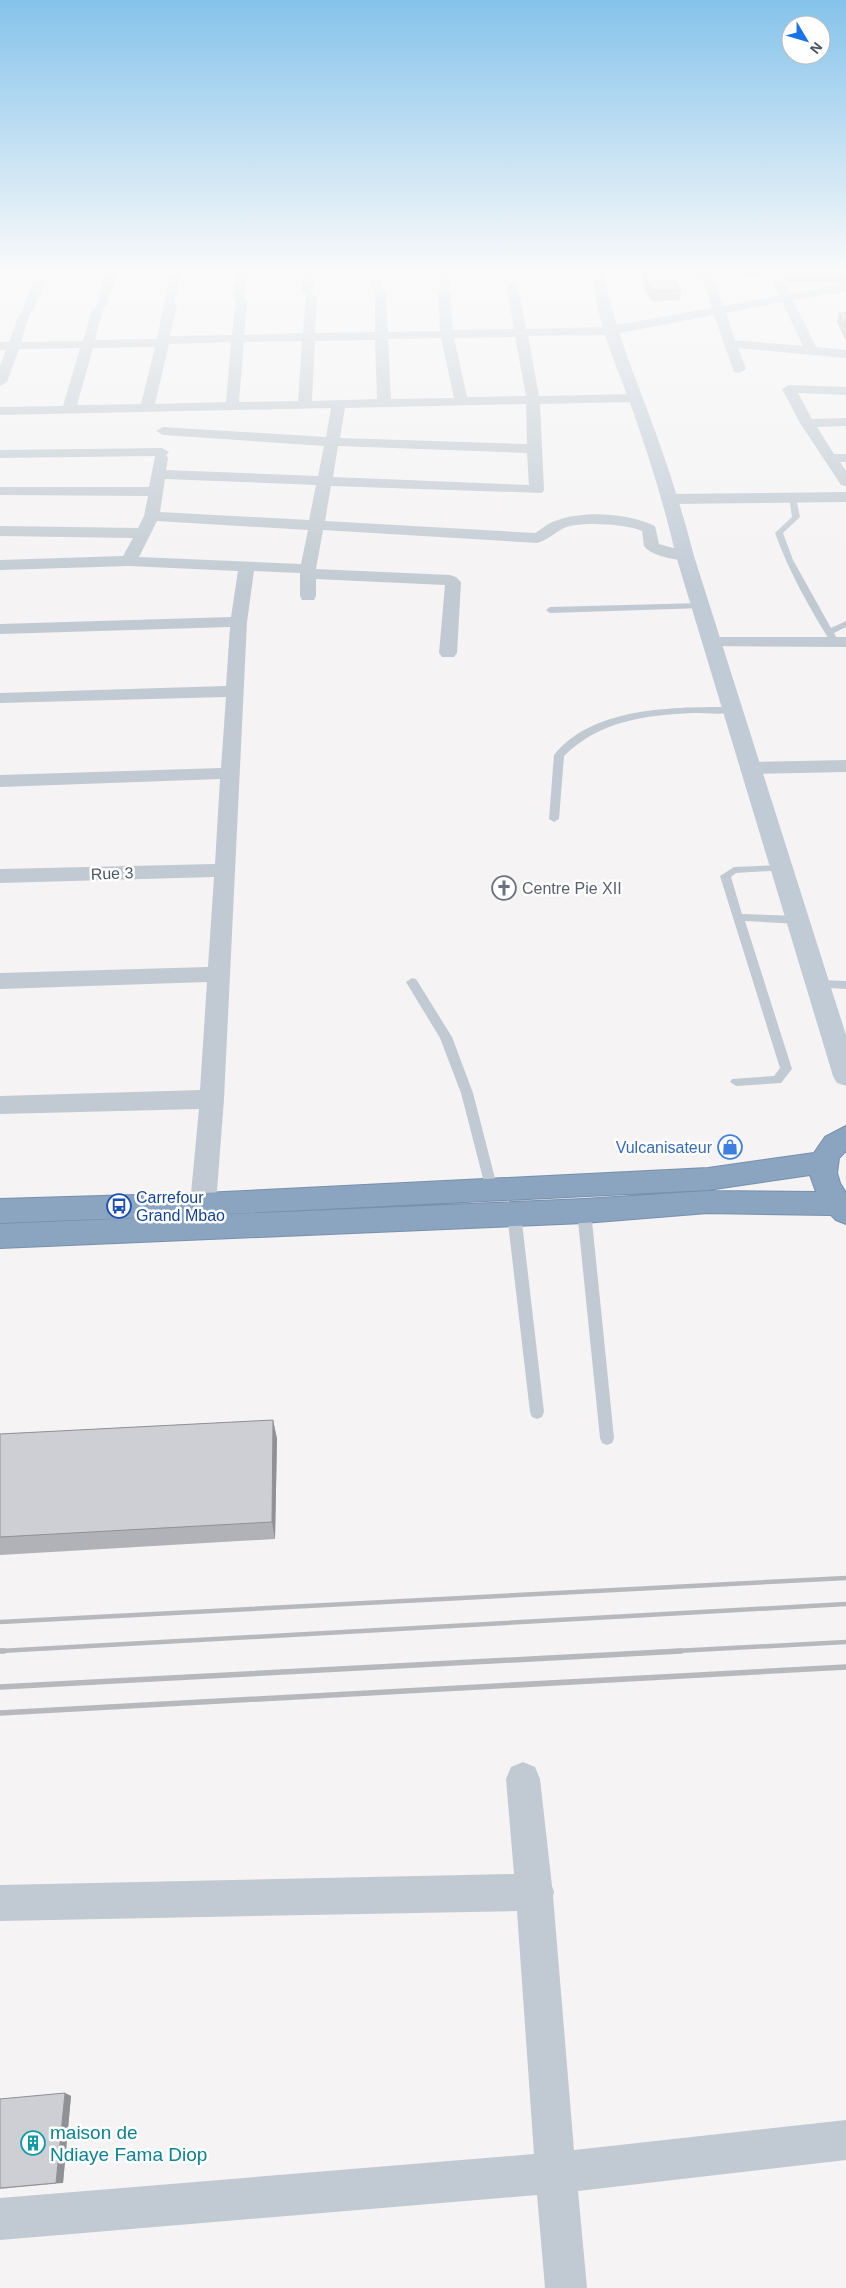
<svg xmlns="http://www.w3.org/2000/svg" width="846" height="2288" font-family="Arial,sans-serif">
  <style>
    .lines { fill: none; stroke-linecap: round; stroke-linejoin: round }
    .highway-casing { stroke: #7690ad; stroke-width: 2 }
    .lane { fill: #c1cad2; fill-rule: evenodd }
    .street { fill: #c1cad2; fill-rule: evenodd }
    .secondary { fill: #c1cbd6; fill-rule: evenodd }
    .highway { fill: #8ba5c1; fill-rule: evenodd }
    .rail-far1 { stroke: #b5b8bd; stroke-width: 4.5 }
    .rail { stroke: #b5b8bd; stroke-width: 5.5 }
    .wall { fill: #b0b2b7 }
    .shaded-wall { fill: #909195 }
    .building { fill: #cdcfd5; stroke: #909195 }
    .labels { text-anchor: middle; stroke-width: 5; stroke-linejoin: round; paint-order: stroke }
    .street-label { font-size: 16px; fill: #4a5661; stroke: #fff }
    .worship-label { font-size: 16px; fill: #5b616d; stroke: #fff; text-anchor: start }
    .shop-label { font-size: 16px; fill: #366cbe; stroke: #fff; text-anchor: end }
    .transit-label { font-size: 16px; fill: #164399; stroke: #fff; text-anchor: start }
    .near-culture-label { font-size: 19px; fill: #0d838f; stroke: #fff; text-anchor: start }
  </style>
  <rect width="100%" height="100%" fill="#f5f3f3"/>
  <g class="lines">
    <g class="highway-casing">
      <path id="highway" d="M846 1126V1151L839 1158 837 1173 840 1183 846 1193V1224L836 1220 831 1215 708 1213 584 1223 0 1248V1224L584 1199 708 1191 816 1192 810 1175 708 1190 203 1215 0 1223V1199L203 1193 708 1168 814 1153 825 1137Z"/>
    </g>
    <path class="lane" d="M789 496 796 498 800 517 783 533 793 560 831 628 846 621V627L834 633 839 642 838 644H832C810 609 789 572 775 533L792 517Z
      M701 603 705 606 704 608 550 613 546 610 550 607Z
      M733 707 736 708V712C723 715 707 713 693 713 646 715 599 721 564 756L559 819 554 822 549 819 554 755C593 706 676 707 733 707Z
      M782 865 787 868 786 870 736 873 731 877 742 914 799 916 804 920 799 924 745 921 792 1069 781 1083 736 1086 730 1082 732 1079 774 1076 780 1068 720 876 734 867Z
      M412 978 416 979 452 1037 473 1093 498 1190 497 1194H487L486 1190 461 1093 440 1038 406 982Z
      M818 980 846 981V989L814 987 812 984Z
      M584 1206 589 1207 591 1211 614 1438 612 1443 607 1445 602 1443 600 1438 577 1211 579 1207Z
      M514 1209 519 1210 521 1214 544 1412 542 1417 537 1419 532 1417 530 1412 507 1214 509 1210Z"/>
    <path class="street" d="M39 268H51L34 310 30 313 21 342 83 341 92 310 96 307 106 268H118L107 305 103 308 95 340 157 339 171 268H183L174 302 177 305 170 336 232 335 236 300 233 297 237 268H249L244 298 247 301 244 335 303 333 306 295 301 292 303 268H315L312 294 317 297 315 333 375 332V290L371 287 370 268H382V288L386 291 388 332 440 331 438 291 444 287 450 291 453 330 514 329 506 286 512 282 518 286 526 329 605 327 712 308 698 268H710L723 306 779 296 766 268H778L790 294 846 283V291L793 300 816 347 846 350V358L738 348 746 369 739 373 734 372 714 315 610 335 528 336 539 396 635 394 642 398 635 402 540 404 544 490 542 493 331 486 325 521 535 533C542 529 548 523 555 521 582 510 628 513 655 526L659 544 691 553 693 556 691 559C679 562 651 556 644 546L642 531C627 524 579 521 564 528 554 533 548 540 537 543L323 530 316 569 450 575 456 577 461 582 457 653 454 657H442L439 653 445 585 316 579V596L314 600H302L300 596V573L254 571 247 622 224 1099 216 1204 212 1211 203 1214 194 1211 190 1204 199 1109 0 1114V1096L200 1090 207 982 0 989V973L208 967 214 877 0 883V869L215 864 220 779 0 787V775L221 768 226 697 0 703V693L226 686 230 627 0 634V624L231 617 238 571 129 566 0 570V560L123 556 133 538 0 536V526L138 528 144 516 148 496 0 495V487H149L155 456 0 458V450L162 448 169 452 166 455 168 458 166 470 318 476 324 446 163 435 156 431 163 427 326 437 331 408 0 415V407L63 406 80 348 19 349 7 382 0 386V365L6 350H0V342H9L19 315 23 312 22 310ZM782 302 803 346 735 340 726 313ZM515 337 526 396 467 397 454 338ZM441 338 454 398 391 399 388 339ZM375 340 377 399 312 401 315 341ZM302 341 298 401 239 402 244 342ZM231 342 226 402 155 404 169 344ZM155 347 141 404 77 405 93 348ZM526 404 527 444 340 438 345 408ZM338 446 527 453 529 485 333 477ZM165 479 316 485 309 520 160 512ZM157 521 308 530 301 564 139 557Z
      M436 268H448L451 284 449 287H441Z
      M789 385 846 387V395L798 393 812 419 846 418V426L817 427 834 454H846V462H840L846 471V486L841 485 800 423 782 389Z
      M846 492V502L671 504 663 499 671 494Z
      M713 637H846V647L707 646 704 642 707 638Z
      M846 760V772L751 774 744 772 741 768 744 764 751 762Z
      M523 1762 535 1767 540 1779 552 1886 554 1892 553 1896 574 2150 846 2120V2160L578 2191 587 2288H545L537 2195 0 2240V2198L534 2154 517 1911 0 1921V1885L514 1874 506 1779 511 1767Z"/>
    <path class="secondary" d="M592 268H604C611 320 632 368 650 417 667 463 682 509 694 556L846 1035V1086L837 1083 833 1076 676 556C664 504 648 453 630 403 614 359 594 315 592 268Z"/>
    <use href="#highway" class="highway"/>
    <path class="rail-far1" d="M0 1622 846 1578
      M0 1651 846 1604
      M657 1652 846 1642"/>
    <path class="rail" d="M0 1651H4
      M0 1687 681 1651
      M0 1713 846 1667"/>
  </g>
  <path class="wall" d="M641 268H666L681 290 680 300 652 302 645 290Z
    M683 268H701L702 270 700 280Z
    M737 268H768L767 274 745 276Z
    M779 268H846V283L786 282Z
    M839 313H846V341L837 322Z
    M273 1420 277 1439 275 1539 0 1555V1434Z
    M65 2093 71 2096 63 2183 0 2189V2099Z"/>
  <path class="shaded-wall" d="M746 268H768L767 274 745 276Z
    M273 1420 277 1439 275 1539 272 1522Z
    M65 2093 71 2096 63 2183H56Z"/>
  <path class="building" d="M644 268H666L681 290 654 291 646 280Z
    M785 268H846V274L788 273Z
    M839 313H846V327Z
    M273 1420 272 1522 0 1537V1434Z
    M65 2093 56 2183 0 2188V2099Z"/>
  <linearGradient id="sky" x2="0" y2="1"><stop stop-color="#85c3ea"/><stop offset="0.46" stop-color="#fafafa"/><stop offset="1" stop-color="#fafafa" stop-opacity="0"/></linearGradient>
  <rect width="846" height="588" fill="url(#sky)"/>
  <defs>
    <g id="church-ring" transform="scale(1.25)"><circle r="9.5" fill="#fff" stroke="#6b7280" stroke-width="1.5"/><path d="M-1.2-6h2.4v3.5h3.3v2.4h-3.3V6h-2.4V-.1h-3.3v-2.4h3.3Z" fill="#6b7280"/></g>
    <g id="shop-ring" transform="scale(1.25)"><circle r="9.5" fill="#fff" stroke="#3f7fe0" stroke-width="1.5"/><path d="M-5-2.5h2.3a2.7 3.5 0 0 1 5.4 0H5L5.5 6h-11ZM-1.5-2.5h3a1.5 2.3 0 0 0-3 0Z" fill="#3f7fe0"/></g>
    <g id="bus-ring" transform="scale(1.25)"><circle r="9.5" fill="#fff" stroke="#1a4fb4" stroke-width="1.5"/><path d="M-5-6H5V4H4V6H2V4H-2V6H-4V4H-5ZM-3.5-4V0h7V-4ZM-3.5 1.2v1.5H-2V1.2ZM2 1.2v1.5H3.5V1.2Z" fill="#1a4fb4"/></g>
    <g id="building-ring" transform="scale(1.25)"><circle r="9.5" fill="#fff" stroke="#0f9aa8" stroke-width="1.5"/><path d="M-4-6H4V6H1V3H-1V6H-4ZM-2.5-4.3h1.7v1.8h-1.7ZM.8-4.3h1.7v1.8H.8ZM-2.5-1h1.7V.8h-1.7ZM.8-1h1.7V.8H.8Z" fill="#0f9aa8"/></g>
  </defs>
  <g fill-rule="evenodd">
    <use href="#church-ring" x="504" y="888"/>
    <use href="#shop-ring" x="730" y="1147"/>
    <use href="#bus-ring" x="119" y="1206"/>
    <use href="#building-ring" x="33" y="2143"/>
  </g>
  <g class="labels">
    <g class="street-label">
      <text transform="translate(112 873) rotate(-2)" y="6">Rue 3</text>
    </g>
    <g class="worship-label">
      <text x="522" y="894">Centre Pie XII</text>
    </g>
    <g class="shop-label">
      <text x="712" y="1153">Vulcanisateur</text>
    </g>
    <g class="transit-label">
      <text x="136" y="1203">Carrefour<tspan x="136" dy="18">Grand Mbao</tspan></text>
    </g>
    <g class="near-culture-label">
      <text x="50" y="2139">maison de<tspan x="50" dy="22">Ndiaye Fama Diop</tspan></text>
    </g>
  </g>
  <g transform="translate(806 40) rotate(128)"><circle r="24" fill="#ffffff" stroke="#b7bbc0"/>
  <path d="M0-4L9 19L0 12L-9 19Z" fill="#1a73e8"/>
  <text y="-8" font-size="14" font-weight="bold" text-anchor="middle" fill="#4a5661">N</text>
  </g>
</svg>
